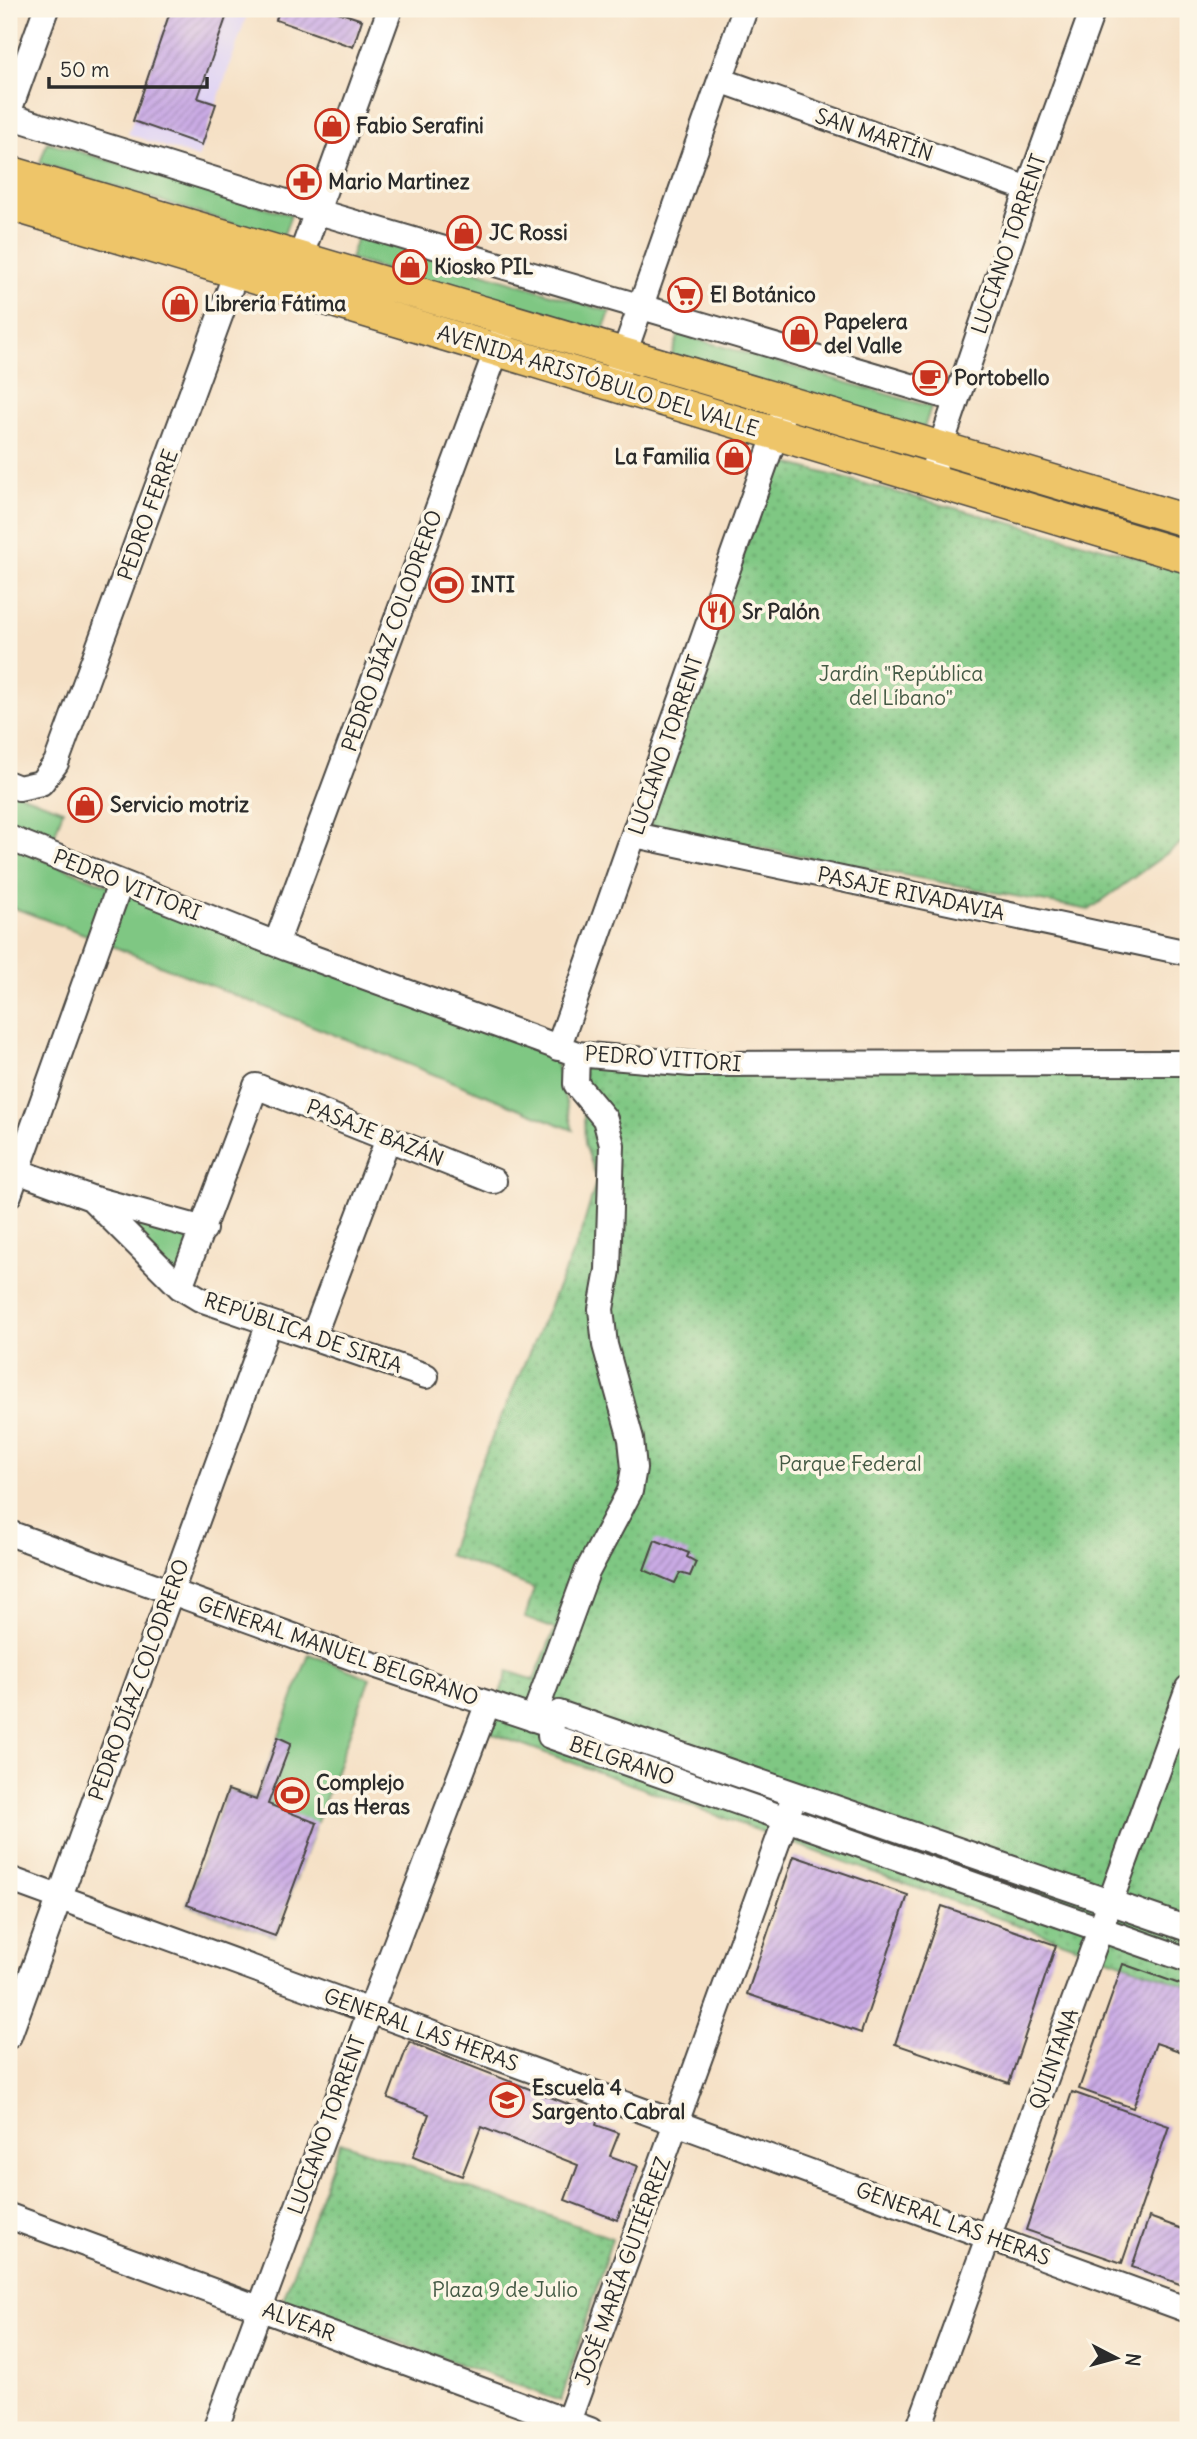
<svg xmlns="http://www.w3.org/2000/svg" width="1197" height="2439" font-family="Delius,sans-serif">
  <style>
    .built { fill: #e0d4f4 }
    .grass { fill: #7fc783; stroke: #557957; stroke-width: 2 }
    .park { fill: url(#park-dots); stroke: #557957; stroke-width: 2 }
    .building { fill: url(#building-hatch) }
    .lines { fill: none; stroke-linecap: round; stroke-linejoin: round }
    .minor-casing { stroke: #494642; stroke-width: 28 }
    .major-casing { stroke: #494642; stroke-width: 35 }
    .minor { stroke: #fff; stroke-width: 24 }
    .major { stroke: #eec569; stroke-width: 32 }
    .labels { text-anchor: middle; stroke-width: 7; stroke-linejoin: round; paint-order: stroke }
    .poi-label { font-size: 21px; font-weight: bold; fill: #2b2b2b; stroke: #fcf5e5; text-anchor: start }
    .street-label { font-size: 21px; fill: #2b2b2b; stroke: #fcf5e5 }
    .park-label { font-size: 21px; fill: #445a45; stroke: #fcf5e5 }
  </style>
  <defs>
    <pattern id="park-dots" width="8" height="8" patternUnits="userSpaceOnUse" patternTransform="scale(1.75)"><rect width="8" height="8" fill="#7fc783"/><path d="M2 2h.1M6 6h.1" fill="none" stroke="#68a26b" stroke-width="1.8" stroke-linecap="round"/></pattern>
    <pattern id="building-hatch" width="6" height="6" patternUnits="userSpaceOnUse" patternTransform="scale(1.75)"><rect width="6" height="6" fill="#caabe5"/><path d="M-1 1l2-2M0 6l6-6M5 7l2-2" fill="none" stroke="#a48bba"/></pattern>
  </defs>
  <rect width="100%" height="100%" fill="#fcf5e5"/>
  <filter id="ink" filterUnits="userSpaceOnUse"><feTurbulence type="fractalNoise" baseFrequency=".0143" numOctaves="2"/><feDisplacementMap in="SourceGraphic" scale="14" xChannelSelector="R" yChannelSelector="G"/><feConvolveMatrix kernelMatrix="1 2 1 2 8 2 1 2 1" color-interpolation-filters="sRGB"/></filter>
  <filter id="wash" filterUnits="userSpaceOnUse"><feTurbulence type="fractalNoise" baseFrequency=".00686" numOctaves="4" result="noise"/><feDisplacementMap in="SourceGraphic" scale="28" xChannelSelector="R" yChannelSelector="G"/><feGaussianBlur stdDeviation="1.57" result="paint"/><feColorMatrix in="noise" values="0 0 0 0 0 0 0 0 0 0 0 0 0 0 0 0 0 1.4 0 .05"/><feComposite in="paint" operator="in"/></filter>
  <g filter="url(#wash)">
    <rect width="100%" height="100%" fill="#f5e0c5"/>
    <path class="built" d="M171 9H249L198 158 128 134Z"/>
    <path class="grass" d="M47 142 291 215 282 239 40 163Z
      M358 235 610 312 601 336 350 259Z
      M679 334 931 407 924 428 671 357Z
      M9 790 63 810 52 843 9 826Z
      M9 846 110 886 92 937 9 906Z
      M126 892 554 1055 573 1130 107 944Z
      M106 1204 201 1230 180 1284Z
      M309 1654 370 1678 275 1936 187 1905 228 1790 256 1799Z"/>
    <path class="park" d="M776 460 1188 571V838L1089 910 649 827Z
      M582 1062 1188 1072V1987L477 1728 500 1693 508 1671 534 1680 555 1629 525 1618 534 1588 448 1555 474 1479 581 1234 597 1179 585 1144Z
      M340 2142 612 2238 561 2401 283 2300Z"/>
    <g id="blocks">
      <path class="building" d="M171 9H229L198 98 216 104 202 145 133 121Z
        M280 9H329L362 20 353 47 276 20Z
        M655 1540 689 1553 687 1557 696 1562 690 1576 680 1573 675 1583 644 1570Z
        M278 1737 291 1743 268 1804 317 1823 275 1936 187 1905 228 1790 256 1800Z
        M794 1856 908 1895 861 2033 747 1994Z
        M942 1906 1056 1945 1009 2083 895 2044Z
        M1123 1964 1188 1987V2054L1156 2043 1133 2108 1079 2089Z
        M409 2042 599 2116 596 2125 619 2133 610 2156 638 2166 617 2220 565 2200 578 2165 481 2127 462 2176 413 2157 429 2114 388 2098Z
        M1072 2092 1169 2126 1122 2263 1026 2230Z
        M1149 2217 1188 2231V2287L1132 2267Z"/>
    </g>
  </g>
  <g filter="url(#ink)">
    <use href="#blocks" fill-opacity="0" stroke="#494642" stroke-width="2"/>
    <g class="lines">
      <g class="minor-casing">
        <path id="minor" d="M720 80 1028 189
          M9 111 46 9
          M9 116 315 211 955 399
          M294 275 390 9
          M618 371 745 9
          M929 481 1028 189 1093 9
          M9 784 19 788 41 783 56 763 242 256
          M635 835 1188 953
          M9 838 286 948 577 1054 691 1064 1188 1063
          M276 944 503 333
          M558 1048 787 402
          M9 1168 91 1198 204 1229
          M9 1195 120 884
          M91 1198 180 1287 200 1299 426 1376
          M180 1287 256 1086 494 1181
          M313 1337 388 1139
          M9 1533 362 1661 549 1724
          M533 1719 587 1572 630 1491 634 1468 631 1439 605 1345 601 1309 608 1270 612 1145 605 1119 576 1084 577 1054
          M9 1879 1188 2310
          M1188 1929 559 1713 550 1724V1736L1188 1960
          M9 2036 269 1323
          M9 2216 590 2430
          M215 2430 370 2011 488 1703
          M565 2430 792 1802
          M918 2430 1188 1688"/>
      </g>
      <g class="major-casing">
        <path id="major" d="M9 172 1188 521
          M9 204 1188 557"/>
      </g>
      <use href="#minor" class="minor"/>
      <use href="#major" class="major"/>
    </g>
  </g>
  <defs>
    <g id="shop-ring" transform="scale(1.75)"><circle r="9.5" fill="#fcf5e5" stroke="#c8321e" stroke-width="1.5"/><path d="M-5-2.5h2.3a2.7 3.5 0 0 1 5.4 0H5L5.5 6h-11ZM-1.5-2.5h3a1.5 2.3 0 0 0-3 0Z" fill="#c8321e"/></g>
    <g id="pharmacy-ring" transform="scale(1.75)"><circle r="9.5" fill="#fcf5e5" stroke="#c8321e" stroke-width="1.5"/><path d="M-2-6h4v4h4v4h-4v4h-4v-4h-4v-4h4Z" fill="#c8321e"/></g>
    <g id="supermarket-ring" transform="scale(1.75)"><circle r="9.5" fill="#fcf5e5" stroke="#c8321e" stroke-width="1.5"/><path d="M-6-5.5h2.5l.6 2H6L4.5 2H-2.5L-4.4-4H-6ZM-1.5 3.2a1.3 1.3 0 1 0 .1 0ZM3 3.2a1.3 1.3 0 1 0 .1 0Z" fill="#c8321e"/></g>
    <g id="cafe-ring" transform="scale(1.75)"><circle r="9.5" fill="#fcf5e5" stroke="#c8321e" stroke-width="1.5"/><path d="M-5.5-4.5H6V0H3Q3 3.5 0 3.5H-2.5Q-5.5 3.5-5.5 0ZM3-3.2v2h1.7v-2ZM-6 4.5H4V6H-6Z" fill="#c8321e"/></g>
    <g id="stadium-ring" transform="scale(1.75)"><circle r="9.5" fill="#fcf5e5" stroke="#c8321e" stroke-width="1.5"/><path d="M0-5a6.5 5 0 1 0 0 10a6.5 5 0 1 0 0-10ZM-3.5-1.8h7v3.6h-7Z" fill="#c8321e"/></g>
    <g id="restaurant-ring" transform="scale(1.75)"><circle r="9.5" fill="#fcf5e5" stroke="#c8321e" stroke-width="1.5"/><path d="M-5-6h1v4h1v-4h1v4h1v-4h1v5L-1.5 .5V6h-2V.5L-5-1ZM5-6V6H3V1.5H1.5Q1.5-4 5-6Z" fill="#c8321e"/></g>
    <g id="school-ring" transform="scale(1.75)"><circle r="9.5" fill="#fcf5e5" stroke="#c8321e" stroke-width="1.5"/><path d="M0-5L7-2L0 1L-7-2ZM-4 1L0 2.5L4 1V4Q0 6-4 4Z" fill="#c8321e"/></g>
  </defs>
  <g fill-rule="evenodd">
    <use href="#shop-ring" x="332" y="126"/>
    <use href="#pharmacy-ring" x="304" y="182"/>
    <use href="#shop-ring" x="464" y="233"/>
    <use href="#shop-ring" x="410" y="267"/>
    <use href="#supermarket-ring" x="685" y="295"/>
    <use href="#shop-ring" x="180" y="304"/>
    <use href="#shop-ring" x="800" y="334"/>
    <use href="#cafe-ring" x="930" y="378"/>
    <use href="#shop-ring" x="734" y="457"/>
    <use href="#stadium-ring" x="446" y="585"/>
    <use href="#restaurant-ring" x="717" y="612"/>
    <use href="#shop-ring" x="85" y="805"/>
    <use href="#stadium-ring" x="292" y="1795"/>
    <use href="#school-ring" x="507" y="2100"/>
  </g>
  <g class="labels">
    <g class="poi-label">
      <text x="356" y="133">Fabio Serafini</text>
      <text x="328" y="189">Mario Martinez</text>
      <text x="489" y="240">JC Rossi</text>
      <text x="434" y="274">Kiosko PIL</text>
      <text x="710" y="302">El Botánico</text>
      <text x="204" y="311">Librería Fátima</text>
      <text x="824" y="329">Papelera<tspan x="824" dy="24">del Valle</tspan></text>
      <text x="954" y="385">Portobello</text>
      <text x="710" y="464" text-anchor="end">La Familia</text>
      <text x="471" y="592">INTI</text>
      <text x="742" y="619">Sr Palón</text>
      <text x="110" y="812">Servicio motriz</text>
      <text x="316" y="1790">Complejo<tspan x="316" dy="24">Las Heras</tspan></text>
      <text x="532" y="2095">Escuela 4<tspan x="532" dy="24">Sargento Cabral</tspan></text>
    </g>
    <g class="street-label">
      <text transform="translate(874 135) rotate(19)" y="7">SAN MARTÍN</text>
      <text transform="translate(1009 244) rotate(-71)" y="7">LUCIANO TORRENT</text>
      <text transform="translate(598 381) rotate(17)" y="7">AVENIDA ARISTÓBULO DEL VALLE</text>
      <text transform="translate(148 515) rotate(-70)" y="7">PEDRO FERRE</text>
      <text transform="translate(392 631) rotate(-70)" y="7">PEDRO DÍAZ COLODRERO</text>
      <text transform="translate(666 745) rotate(-71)" y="7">LUCIANO TORRENT</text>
      <text transform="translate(127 885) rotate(22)" y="7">PEDRO VITTORI</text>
      <text transform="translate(911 894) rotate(12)" y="7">PASAJE RIVADAVIA</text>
      <text transform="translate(663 1059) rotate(4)" y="7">PEDRO VITTORI</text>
      <text transform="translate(375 1133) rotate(22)" y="7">PASAJE BAZÁN</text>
      <text transform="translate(303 1333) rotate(19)" y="7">REPÚBLICA DE SIRIA</text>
      <text transform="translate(338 1651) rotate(19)" y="7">GENERAL MANUEL BELGRANO</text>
      <text transform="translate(139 1680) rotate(-70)" y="7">PEDRO DÍAZ COLODRERO</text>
      <text transform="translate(622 1761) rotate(19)" y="7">BELGRANO</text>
      <text transform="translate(421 2030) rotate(20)" y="7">GENERAL LAS HERAS</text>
      <text transform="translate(1054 2059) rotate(-70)" y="7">QUINTANA</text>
      <text transform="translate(327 2125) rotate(-70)" y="7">LUCIANO TORRENT</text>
      <text transform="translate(953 2224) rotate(20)" y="7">GENERAL LAS HERAS</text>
      <text transform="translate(623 2271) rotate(-70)" y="7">JOSÉ MARÍA GUTIÉRREZ</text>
      <text transform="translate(299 2322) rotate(20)" y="7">ALVEAR</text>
    </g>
    <g class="park-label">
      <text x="901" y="681">Jardín "República<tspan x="901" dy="24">del Líbano"</tspan></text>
      <text x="850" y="1471">Parque Federal</text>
      <text x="505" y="2297">Plaza 9 de Julio</text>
    </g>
  </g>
  <rect width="1197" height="2439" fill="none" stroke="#fcf5e5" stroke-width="35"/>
  <g transform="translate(1116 2358) rotate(96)" stroke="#fcf5e5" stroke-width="5" paint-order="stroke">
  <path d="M0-5L12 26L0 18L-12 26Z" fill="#2b2b2b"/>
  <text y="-10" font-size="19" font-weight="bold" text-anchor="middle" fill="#2b2b2b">N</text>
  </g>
  <path d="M49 77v10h158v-10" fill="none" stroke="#2b2b2b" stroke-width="3.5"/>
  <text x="60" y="77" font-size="21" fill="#2b2b2b" stroke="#fcf5e5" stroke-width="5" paint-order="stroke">50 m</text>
</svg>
